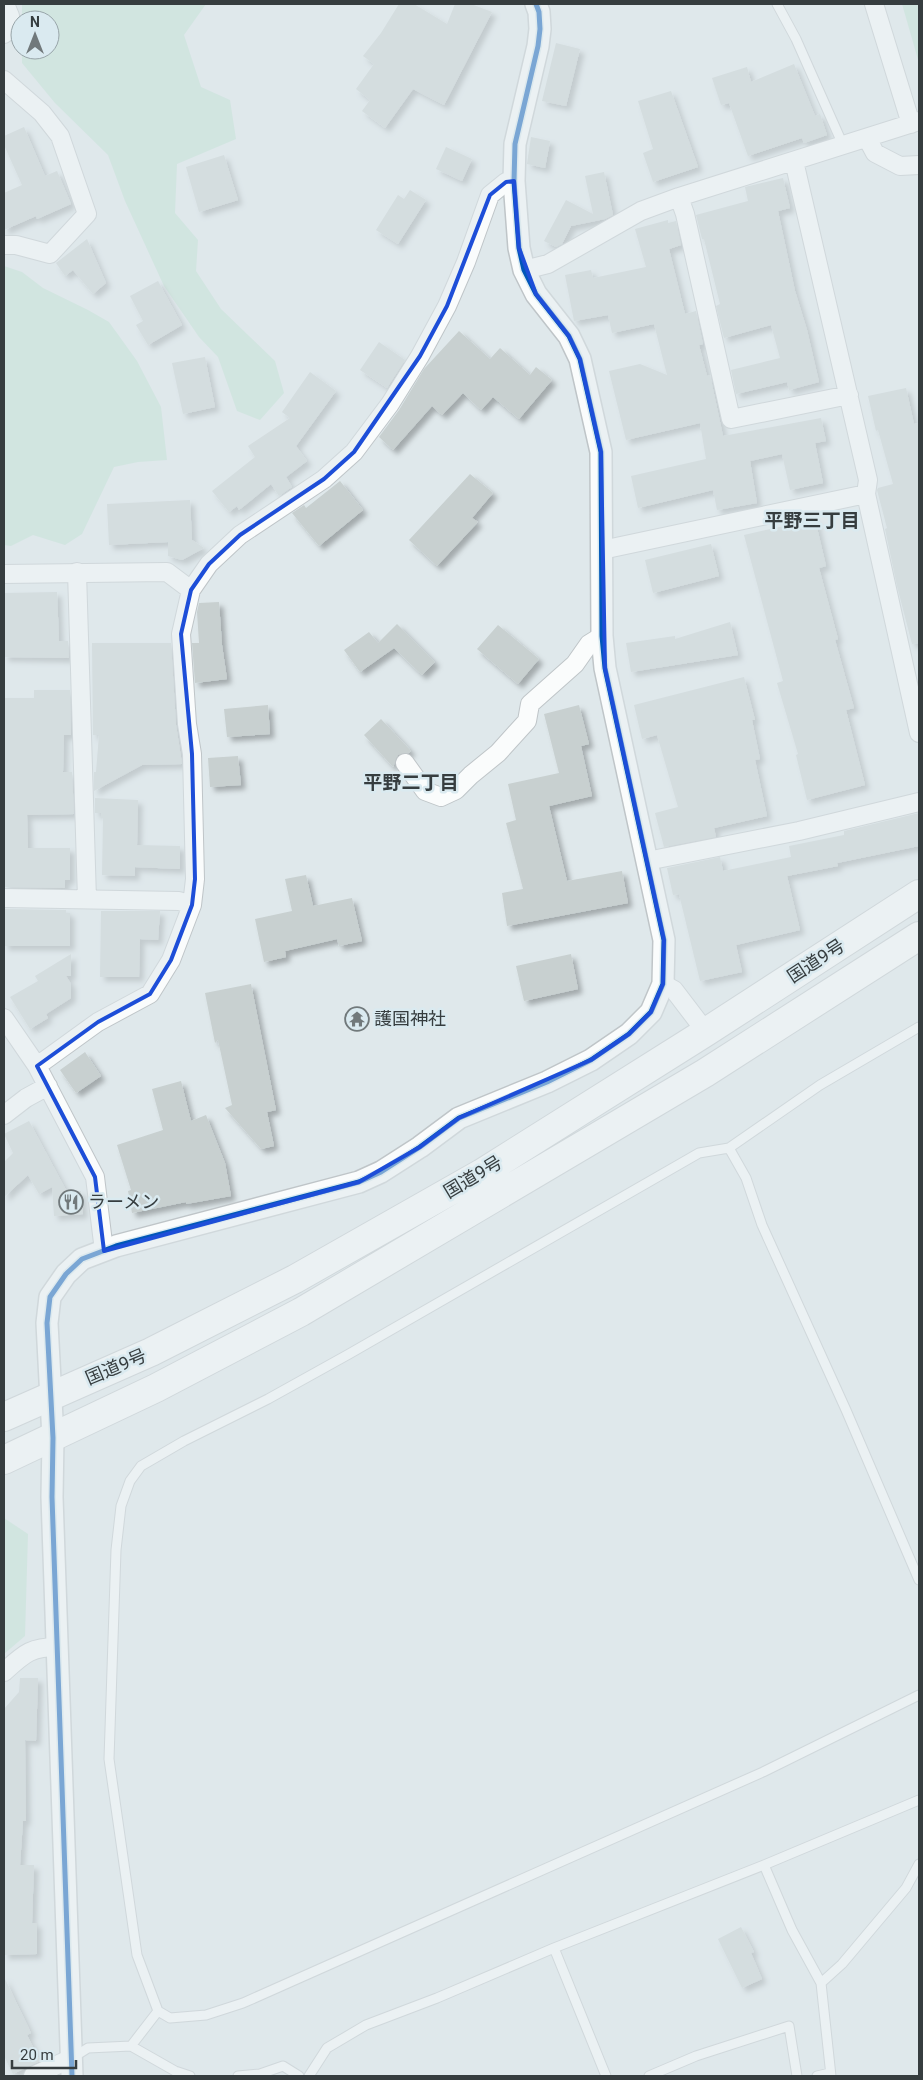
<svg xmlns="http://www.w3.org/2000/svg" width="923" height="2080" font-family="Roboto,'Noto Sans JP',sans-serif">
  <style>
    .green { fill: #c2e2d3 }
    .building { fill: #c8d0d0; filter: url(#shadow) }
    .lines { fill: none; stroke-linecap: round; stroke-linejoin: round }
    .service-casing { stroke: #bfc5c8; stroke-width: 11 }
    .minor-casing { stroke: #bfc5c8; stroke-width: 20 }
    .tertiary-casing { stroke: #bfc5c8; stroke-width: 24 }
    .trunk-casing { stroke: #bfc5c8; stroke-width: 30 }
    .service { stroke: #fafcfc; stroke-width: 9 }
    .minor { stroke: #fafcfc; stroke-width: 18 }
    .tertiary { stroke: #fafcfc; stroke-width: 21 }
    .trunk { stroke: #fafcfc; stroke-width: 28 }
    .cycleway-casing { stroke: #daeaf0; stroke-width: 8 }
    .cycleway { stroke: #0057b8; stroke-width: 5 }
    .marked { fill: none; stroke: #1d4ed8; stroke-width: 4; stroke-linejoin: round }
    .labels { text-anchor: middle; stroke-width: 5; stroke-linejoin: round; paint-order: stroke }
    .street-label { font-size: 18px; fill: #363d3f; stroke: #daeaf0 }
    .poi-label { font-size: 18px; fill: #363d3f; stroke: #daeaf0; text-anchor: start }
    .neighbourhood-label { font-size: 19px; font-weight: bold; fill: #363d3f; stroke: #daeaf0 }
  </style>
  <defs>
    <filter id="shadow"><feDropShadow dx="4.5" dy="4.5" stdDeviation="2.5" flood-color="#0004"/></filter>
  </defs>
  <rect width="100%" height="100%" fill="#dfe8eb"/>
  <path class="green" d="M22 4H206L184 35 201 87 230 100 236 139 177 164 175 213 198 240 196 271 221 309 275 361 284 393 260 420 237 411 218 357 199 337 164 286 125 201 108 155 55 103 22 63V50H50V20H22Z
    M902 4H919V63Z
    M4 266 22 272 43 288 88 310 109 322 137 361 161 407 167 460 138 462 114 467 82 534 65 545 33 535 11 546 4 545Z
    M4 1518 28 1534 25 1636 4 1654Z"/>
  <path class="building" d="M399 4H414L447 24 455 4H471L492 12 444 105 413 89 385 128 362 111 370 100 356 89 374 64 363 56 381 33Z
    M556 43 580 49 566 106 542 101Z
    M794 64 815 116 820 114 827 135 804 143 802 138 748 156 729 103 721 105 712 78 747 67 751 82Z
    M671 91 698 167 653 182 643 153 653 149 638 101Z
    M24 127 45 176 57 171 71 204 37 219 36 216 4 230V193L22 185 4 145V136Z
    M531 137 550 141 545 168 527 164Z
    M446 147 472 159 462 181 436 169Z
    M224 155 238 200 199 212 186 167Z
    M604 172 613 215 605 219 571 226 562 244 556 247 544 241 566 200 593 214 585 176Z
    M783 178 790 208 778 211 795 291 807 330 819 382 789 390 787 382 736 394 731 370 780 358 771 325 724 338 716 306 720 304 704 239H702L696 215 748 201 745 187Z
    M410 190 426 200 398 244 376 230 398 195 404 199Z
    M668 220V223L676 221 681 245 669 249 685 314 696 311 703 344 699 345 707 376 710 375 723 436 821 418 826 441 815 443 823 483 790 490 782 454 750 461 757 503 717 510 713 490 638 508 631 476 706 459 700 423 626 440 609 371 640 364 667 375 654 324 612 333 608 315 574 321 565 275 591 270 593 278 646 267 635 229Z
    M87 239 106 283 93 294 73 270 65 276 56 263Z
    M158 281 182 325 148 345 136 325 143 321 130 296Z
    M459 331 490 359 500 348 530 375 536 367 552 380 519 419 493 397 481 410 463 393 442 415 432 406 393 450 379 437 399 410 424 369Z
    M379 342 405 360 387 388 360 370Z
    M205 357 215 407 183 414 172 363Z
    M310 372 336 391 296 446 307 461 286 477 292 487 279 496 271 484 239 510 237 506 229 512 212 491 255 457 248 446 290 418 282 412Z
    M906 388 914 424 919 423V643L912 644 897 586 885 529 887 528 877 490 878 488 893 484 878 430 876 431 868 396Z
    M470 474 493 493 472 518 478 522 437 566 409 540Z
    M340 481 363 510 319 546 292 513 304 505 306 508Z
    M190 500 192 540 204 548 182 560 168 556V542L109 545 107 504Z
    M815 519 826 566 819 568 838 639 835 640 854 708 846 710 865 785 807 800 796 755 798 754 777 683 783 681 744 535Z
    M711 544 719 576 653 593 645 560Z
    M57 592 59 641H68L69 658 4 657V593Z
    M219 602 222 645 227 679 195 683 192 643H199L197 612 199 603Z
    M730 622 738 655 631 672 626 643 675 636V639Z
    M397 624 435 662 422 675 394 648 360 672 344 650 369 632 378 643Z
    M498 625 539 659 518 684 477 649Z
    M92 643H171L176 725 182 764 142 765 94 791V772H96L99 735H93Z
    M744 677 755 720H752L760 759 755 760 767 816 714 828 716 837 664 847 655 813 678 807 657 735 642 739 634 705Z
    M34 690H70L71 735H64L63 772H72L74 814 27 815 28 848H70V880H65V888L4 887V698H34Z
    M268 705 270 734 227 737 224 709Z
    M579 705 589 744 581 746 592 796 549 806 567 881 622 871 628 903 507 926 502 893 523 889 506 823 516 820 508 784 559 773 544 714Z
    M381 719 411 751 409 753 398 755 393 767 364 735Z
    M238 756 241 785 210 787 208 758Z
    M95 798 138 800 137 845 180 846V869L135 867V876L102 875 103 818H101V813H95Z
    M919 813V846L837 863 838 866 787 876 800 930 736 945 742 972 700 981 679 894 673 895 667 868 720 857 723 871 791 857 789 846 844 835V831Z
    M306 875 313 906 352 898 362 941 339 946 337 939 285 951 286 957 264 962 255 919 292 911 285 879Z
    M4 909 66 910V913H70V946H4Z
    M101 911H160L158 940 140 939 139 977H100Z
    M71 954V976H66L71 984V998L46 1014 48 1018 30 1029 10 997 38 981 35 976Z
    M571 954 578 989 524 1001 516 966Z
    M251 984 276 1110 267 1112 274 1146 261 1149 225 1108 232 1105 218 1040 215 1043 205 993Z
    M85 1052 101 1076 76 1093 60 1070Z
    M181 1081 191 1121 206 1115 225 1163 231 1196 186 1204V1202L132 1213 128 1191 131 1190 117 1145 163 1130 152 1089Z
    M29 1121 67 1192 81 1191 83 1214 54 1216 52 1187 39 1194 28 1175 4 1197V1162L13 1153 4 1134Z
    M20 1678H38L36 1741 25 1740 26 1821H23L20 1865H34L32 1923H37V1954L4 1955V1709L19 1692Z
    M741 1927 754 1952 751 1953 762 1979 742 1988 718 1939Z
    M4 1977 31 2033 27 2035 40 2061 13 2074 4 2056Z"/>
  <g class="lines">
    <g class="service-casing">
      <path id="service" d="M777 4 796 39 843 145
        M919 1027 820 1085 729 1148 699 1153 349 1354 268 1399 184 1441 141 1466 130 1481 121 1506 116 1550 109 1759 137 1955 158 2011 170 2018 206 2015 243 2003 763 1772 919 1695
        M729 1148 746 1178 762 1225 846 1410 919 1580
        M764 1865 792 1930 821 1983 831 2076
        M554 1948 606 2076
        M821 1983 842 1964 906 1888 919 1864
        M131 2046 158 2011
        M72 2058 88 2048 131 2046 175 2071 190 2076
        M238 2076 260 2074 283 2066 299 2076
        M309 2076 327 2048 366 2025 437 1998 554 1948 764 1865 919 1800
        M649 2076 696 2056 789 2026 797 2076
        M817 2076 830 2073"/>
    </g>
    <g class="minor-casing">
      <path id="minor" d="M874 4 911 124
        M4 34 10 16 5 4
        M4 80 42 113 60 136 87 214 50 254 16 245H4
        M867 138 875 153 900 166 919 165
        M794 161 868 480 866 494 919 733
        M679 197 685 214 731 419 849 395
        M524 270 548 264 641 211 679 197 919 121
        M602 550 866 494
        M77 572 87 899
        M4 574 167 572 191 590
        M405 763 425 791 441 797 456 790 471 775 498 753 527 721 530 704 575 664 589 644 602 636
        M647 861 799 831 919 802
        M4 898 179 901 192 905
        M663 984 674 990 706 1032
        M4 1018 37 1066 95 1177 104 1251
        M37 1066 98 1022 150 994 171 960 192 905 195 879 192 754 187 724 181 634 191 590 209 564 240 535 324 479 354 452 390 404 420 356 447 306 466 262 490 195 506 182 514 181
        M4 1115 26 1098 48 1086
        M4 1672C24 1654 30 1647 58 1647
        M33 2076 72 2058"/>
    </g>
    <g class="tertiary-casing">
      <path id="tertiary" d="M72 2076 52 1497 53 1438 47 1323 50 1297 66 1274 82 1259 116 1246 359 1182 381 1172 420 1147 459 1118 547 1082 591 1060 629 1034 651 1012 663 984 664 940 605 668 602 636 601 452 580 359 569 336 536 294 524 270 519 248 514 181 515 144 538 46 540 29 539 12 536 4"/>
    </g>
    <g class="trunk-casing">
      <path id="trunk" d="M4 1417 151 1352 295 1279 482 1173 706 1032 919 894
        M4 1460 156 1388 301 1312 705 1073 919 936"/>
    </g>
    <use href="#service" class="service"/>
    <use href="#minor" class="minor"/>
    <use href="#tertiary" class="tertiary"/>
    <use href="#trunk" class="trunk"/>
    <g class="cycleway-casing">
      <path id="cycleway" d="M72 2076 52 1497 53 1438 47 1323 50 1297 66 1274 82 1259 116 1246 359 1182 381 1172 420 1147 459 1118 547 1082 591 1060 629 1034 651 1012 663 984 664 940 605 668 602 636 601 452 580 359 569 336 536 294 524 270 519 248 514 181 515 144 538 46 540 29 539 12 536 4"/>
    </g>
    <use href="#cycleway" class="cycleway"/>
  </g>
  <path d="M0 0H923V2080H0ZM514 181 519 248 536 294 569 336 580 359 601 452 605 668 664 940 663 984 651 1012 629 1034 591 1060 459 1118 420 1147 359 1182 104 1251 95 1177 37 1066 98 1022 150 994 171 960 192 905 195 879 192 754 181 634 191 590 209 564 240 535 324 479 354 452 420 356 447 306 490 195 506 182Z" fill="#dfe8eb" fill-opacity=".55" fill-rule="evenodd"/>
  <path class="marked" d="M514 181 519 248 536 294 569 336 580 359 601 452 605 668 664 940 663 984 651 1012 629 1034 591 1060 459 1118 420 1147 359 1182 104 1251 95 1177 37 1066 98 1022 150 994 171 960 192 905 195 879 192 754 181 634 191 590 209 564 240 535 324 479 354 452 420 356 447 306 490 195 506 182Z"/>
  <defs>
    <g id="temple-ring" transform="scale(1.25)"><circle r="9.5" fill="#daeaf0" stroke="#71797b" stroke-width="1.5"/><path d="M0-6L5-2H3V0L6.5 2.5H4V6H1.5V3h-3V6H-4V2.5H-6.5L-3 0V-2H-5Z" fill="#71797b"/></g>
    <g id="restaurant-ring" transform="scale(1.25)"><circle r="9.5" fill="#daeaf0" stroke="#71797b" stroke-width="1.5"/><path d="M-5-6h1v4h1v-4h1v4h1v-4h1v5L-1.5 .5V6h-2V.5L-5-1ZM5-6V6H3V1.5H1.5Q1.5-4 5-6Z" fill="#71797b"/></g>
  </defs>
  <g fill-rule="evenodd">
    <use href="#temple-ring" x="357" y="1019"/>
    <use href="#restaurant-ring" x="71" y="1202"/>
  </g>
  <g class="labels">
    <g class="street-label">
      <text transform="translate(816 961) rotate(-33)" y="6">国道9号</text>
      <text transform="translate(473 1177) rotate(-31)" y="6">国道9号</text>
      <text transform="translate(116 1367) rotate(-23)" y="6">国道9号</text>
    </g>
    <g class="poi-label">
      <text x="374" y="1025">護国神社</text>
      <text x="88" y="1208">ラーメン</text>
    </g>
    <g class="neighbourhood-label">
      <text x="812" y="527">平野三丁目</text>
      <text x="411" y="789">平野二丁目</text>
    </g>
  </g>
  <rect width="923" height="2080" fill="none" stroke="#363d3f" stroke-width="10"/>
  <g transform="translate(35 35)"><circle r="24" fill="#daeaf0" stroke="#98a5a9"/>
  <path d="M0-4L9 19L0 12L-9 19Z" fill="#71797b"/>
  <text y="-8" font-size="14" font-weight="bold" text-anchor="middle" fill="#363d3f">N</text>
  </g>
  <path d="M12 2060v8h64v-8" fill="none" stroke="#363d3f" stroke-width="2.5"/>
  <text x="20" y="2060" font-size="15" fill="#363d3f" stroke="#daeaf0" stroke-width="4" paint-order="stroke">20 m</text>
</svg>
